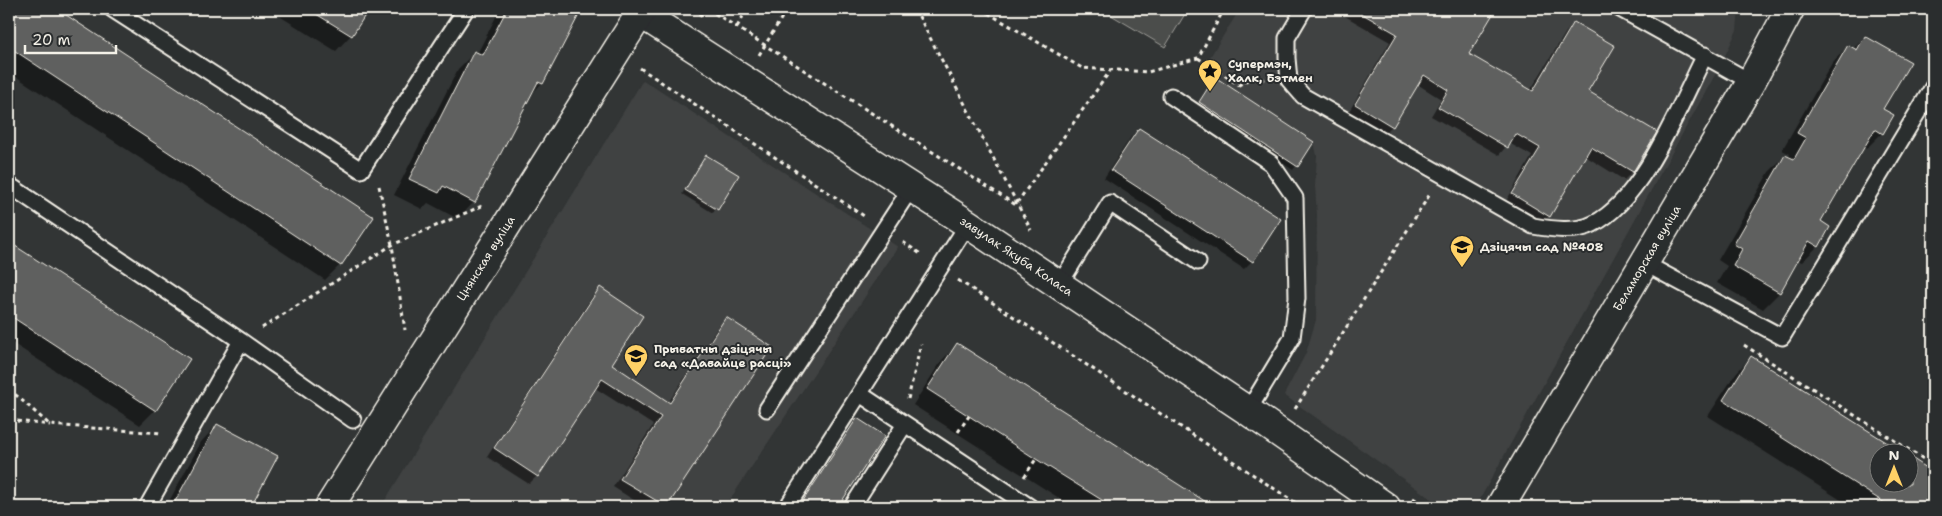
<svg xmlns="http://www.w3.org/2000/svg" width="1942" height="516" font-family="'Shantell Sans',sans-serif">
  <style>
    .built { fill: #404242 }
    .green { fill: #4b4d4c; stroke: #a09f9a }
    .shadow { fill: #0007 }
    .building { fill: #5f605f; stroke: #f4f1e8 }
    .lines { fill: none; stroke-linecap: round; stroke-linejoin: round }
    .service-casing { stroke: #f4f1e8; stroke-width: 19 }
    .minor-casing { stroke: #f4f1e8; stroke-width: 31 }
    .path { stroke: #f4f1e8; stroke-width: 3; stroke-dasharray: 4 4; stroke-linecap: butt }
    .service { stroke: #2a2d2e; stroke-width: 15 }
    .minor { stroke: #2a2d2e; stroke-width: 28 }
    .labels { text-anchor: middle; stroke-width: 4; stroke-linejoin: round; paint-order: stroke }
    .poi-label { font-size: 12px; font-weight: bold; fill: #f4f1e8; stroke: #2a2d2e; text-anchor: start }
    .street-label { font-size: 12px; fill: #f4f1e8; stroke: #2a2d2e }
  </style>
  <rect width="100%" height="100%" fill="#323535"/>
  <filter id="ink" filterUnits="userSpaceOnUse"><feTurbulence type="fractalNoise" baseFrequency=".02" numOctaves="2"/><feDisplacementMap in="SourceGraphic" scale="10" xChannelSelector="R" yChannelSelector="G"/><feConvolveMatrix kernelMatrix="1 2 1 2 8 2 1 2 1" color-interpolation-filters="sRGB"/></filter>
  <g filter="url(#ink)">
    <path class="built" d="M1240 9H1739L1737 30 1721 64 1480 499 1440 505 1284 395 1306 353 1316 320 1317 215 1315 186 1317 156 1314 142 1203 68Z
      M643 80 898 247 725 507H381Z"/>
    <path class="green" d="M1101 9H1188L1165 47Z"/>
    <path class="shadow" d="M9 9H55L372 217 340 265 325 280 9 72Z
      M268 9H368L351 35 336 51Z
      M500 9H581L542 83 528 98 474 202 458 219 428 203 422 209 394 195 458 69 475 52 477 54Z
      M1346 9H1495L1468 54 1530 91 1566 32 1574 23 1587 92 1656 133 1632 172 1624 180 1585 156 1549 216 1541 224 1505 203 1532 156 1509 143 1499 155 1431 116 1441 99 1417 84 1392 126 1384 134 1348 113 1390 42 1343 15Z
      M1865 37 1882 110V133L1866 149 1863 147 1819 222 1818 246 1802 262 1797 260 1779 293 1763 309 1717 283 1727 266 1718 260 1769 172 1785 156 1788 158 1790 154 1782 150 1832 63 1848 46 1853 49Z
      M1215 78 1313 142 1293 170 1196 106Z
      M1139 129 1252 261 1244 269 1104 178 1131 137Z
      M706 157 737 176 713 213 682 194Z
      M9 244 188 360 155 410 140 425 9 341Z
      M600 289 610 365 668 403 718 327 726 319 770 348 666 507H645L613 487 653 425 595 388 537 476 529 484 487 457 592 297Z
      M957 345 1212 507H1073L913 405 942 360Z
      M1751 357 1880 454V484H1910V458L1933 473V507H1852L1708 416 1736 373Z
      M854 423 883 436 836 507H799Z
      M217 425 276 457 249 507H166L201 442Z"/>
    <path class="building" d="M9 9H57L374 217 341 266 9 47Z
      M308 9H369L352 36Z
      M507 9H582L543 84 538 82 475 203 443 186 439 193 409 179 474 51 483 55Z
      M1354 9H1496L1469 54 1533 91 1574 22 1615 46 1588 91 1657 132 1633 172 1591 147 1550 217 1512 194 1540 148 1516 134 1508 148 1438 107 1448 90 1424 75 1393 127 1355 104 1397 34Z
      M1865 36 1911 62 1883 109 1894 115 1883 134 1875 129 1821 221 1830 227 1819 247 1809 241 1780 293 1733 266 1742 249 1734 244 1785 155 1794 159 1806 138 1797 133 1848 45 1857 50Z
      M1215 77 1314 142 1298 167 1199 102Z
      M1139 128 1281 219 1253 262 1111 170Z
      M706 155 739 175 718 210 685 190Z
      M9 242 190 359 156 411 9 315Z
      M600 287 643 316 612 364 670 403 726 317 772 347 667 507 620 479 661 417 602 379 538 477 494 448Z
      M957 343 1214 507H1113L1036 459 927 389Z
      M1751 356 1905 454H1880V484H1910V457L1933 472V507H1891L1723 400Z
      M857 418 885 436 838 507H799Z
      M217 424 278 456 251 507H172Z"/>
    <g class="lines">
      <g class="service-casing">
        <path id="service" d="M112 9 361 170 466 9
          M1304 9 1287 38V58L1289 80 1303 96 1533 226C1551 229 1576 233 1593 224 1643 200 1680 104 1705 55
          M1620 9 1751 82
          M1171 96 1271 163 1295 198 1297 298 1292 338 1248 411
          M9 185 241 341
          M1644 263 1782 337 1933 87
          M1059 285 1110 203 1198 262
          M860 394 1030 507
          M767 409 911 188
          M147 507 241 341 353 420
          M787 507 968 224
          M852 507 905 424"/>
      </g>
      <g class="minor-casing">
        <g id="minor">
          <path id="s1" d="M640 13 968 224 1248 411 1386 507"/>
          <path id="s2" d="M329 507 643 9"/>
          <path id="s3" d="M1500 507 1751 82 1790 9"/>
        </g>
      </g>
      <path class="path" d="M708 9 1019 207
        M915 9 1031 230
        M981 9 1082 68 1148 72 1198 58 1224 9
        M700 16 704 9
        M737 27 747 9
        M759 55 787 9
        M1198 58 1239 85 1249 79H1265
        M640 68 864 216
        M379 186 392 245 405 330
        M1017 203 1110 71
        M903 242 922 255
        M958 280 1302 507
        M262 328 392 245 484 205
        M1744 345 1933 465
        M9 389 50 425 162 433
        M908 399 921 344
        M1295 409 1430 194
        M9 420 50 425
        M958 432 969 416
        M1024 477 1036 459
        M1413 498 1427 507
        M1053 502 1061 507
        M532 507 535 503"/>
      <use href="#service" class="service"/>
      <use href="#minor" class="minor"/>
    </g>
  </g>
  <defs>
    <g id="sight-pin" transform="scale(1.25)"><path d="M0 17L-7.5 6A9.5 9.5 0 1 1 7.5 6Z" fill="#ffd166" stroke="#2a2d2e"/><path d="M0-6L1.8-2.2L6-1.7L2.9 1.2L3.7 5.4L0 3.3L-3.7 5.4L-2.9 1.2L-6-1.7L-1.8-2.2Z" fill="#111"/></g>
    <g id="school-pin" transform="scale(1.25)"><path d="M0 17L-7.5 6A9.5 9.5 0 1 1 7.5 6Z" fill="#ffd166" stroke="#2a2d2e"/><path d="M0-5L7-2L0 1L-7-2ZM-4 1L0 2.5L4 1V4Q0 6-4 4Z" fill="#111"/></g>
  </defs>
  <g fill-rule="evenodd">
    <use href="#sight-pin" x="1210" y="71"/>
    <use href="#school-pin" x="1462" y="247"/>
    <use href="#school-pin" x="636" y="356"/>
  </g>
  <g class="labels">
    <g class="poi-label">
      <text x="1228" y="68">Супермэн,<tspan x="1228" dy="14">Халк, Бэтмен</tspan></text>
      <text x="1480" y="251">Дзіцячы сад №408</text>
      <text x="654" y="353">Прыватны дзіцячы<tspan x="654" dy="14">сад «Давайце расці»</tspan></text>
    </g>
    <g class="street-label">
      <text dy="4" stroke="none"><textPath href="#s1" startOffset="448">завулак Якуба Коласа</textPath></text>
      <text dy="4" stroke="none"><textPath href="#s2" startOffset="294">Цнянская вуліца</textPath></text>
      <text dy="4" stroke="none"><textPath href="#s3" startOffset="289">Беламорская вуліца</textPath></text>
    </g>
  </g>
  <rect width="1942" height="516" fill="none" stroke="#2a2d2e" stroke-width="30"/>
  <rect x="15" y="15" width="1912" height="486" fill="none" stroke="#f4f1e8" stroke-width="2" filter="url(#ink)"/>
  <g transform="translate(1894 468)"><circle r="24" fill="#2a2d2e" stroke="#7b7b78"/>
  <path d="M0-4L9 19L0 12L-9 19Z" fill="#ffd166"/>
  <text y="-8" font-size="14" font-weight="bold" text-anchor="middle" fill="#f4f1e8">N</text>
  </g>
  <path d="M25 45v8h91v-8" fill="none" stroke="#f4f1e8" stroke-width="2.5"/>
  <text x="32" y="45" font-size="15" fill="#f4f1e8" stroke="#2a2d2e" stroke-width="4" paint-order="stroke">20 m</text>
</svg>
